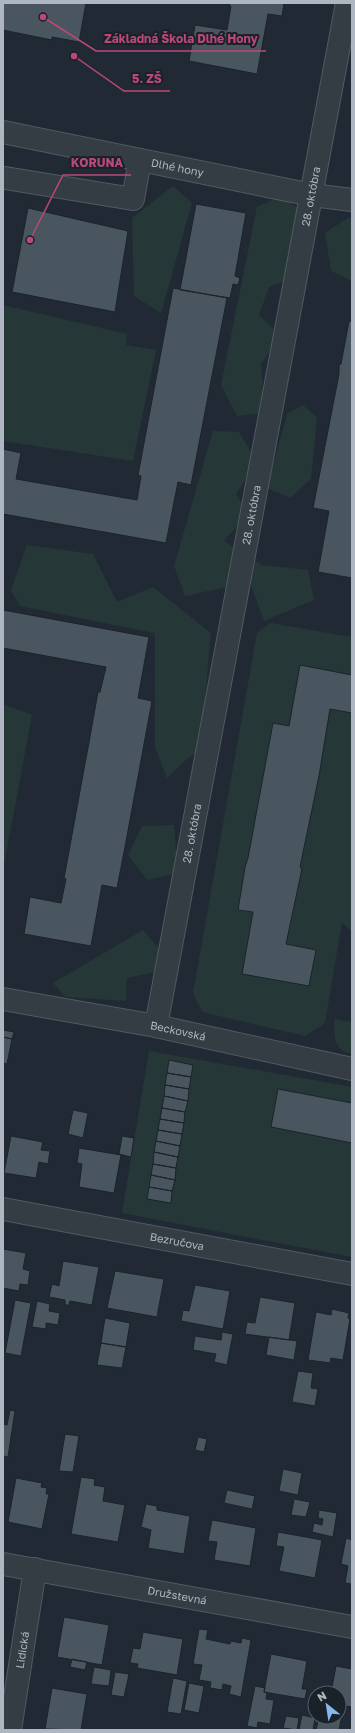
<svg xmlns="http://www.w3.org/2000/svg" width="355" height="1733" font-family="'Golos Text',sans-serif">
  <style>
    .green { fill: #253837 }
    .building { fill: #49555f; stroke: #1b232b }
    .lines { fill: none; stroke-linecap: round; stroke-linejoin: round }
    .minor-casing { stroke: #515a62; stroke-width: 24 }
    .minor { stroke: #343c44; stroke-width: 22 }
    .labels { text-anchor: middle; stroke-width: 4; stroke-linejoin: round; paint-order: stroke }
    .street-label { font-size: 11px; fill: #aeb7c1; stroke: #192129 }
    .leader { fill: none; stroke: #bc487a; stroke-width: 1.5 }
    .callout-dot { fill: #bc487a; stroke: #192129; stroke-width: 1.5 }
    .callout-label { font-size: 12px; text-anchor: middle; font-weight: bold; fill: #bc487a; stroke: #192129; stroke-width: 4; stroke-linejoin: round; paint-order: stroke }
  </style>
  <rect width="100%" height="100%" fill="#212a34"/>
  <path class="green" d="M173 186 192 203 161 313 134 296 132 218Z
    M279 197 303 211 290 279 269 287 259 315 280 336 261 364 264 413 237 416 221 385 257 207Z
    M348 218H352V281L331 271 325 233Z
    M3 305 127 334 126 345 156 350 133 461 3 441Z
    M303 405 317 418 311 479 290 498 267 488 287 414Z
    M213 431 239 432 257 462 236 494 248 513 224 541 262 565 308 570 314 600 264 621 250 582 185 596 174 566Z
    M27 545 93 554 117 602 153 587 211 633 205 698 221 738 187 759 167 778 155 747V633L20 606 11 590Z
    M270 623 352 637V932L342 922 325 1023 305 1036 202 1012 193 993 257 633Z
    M3 704 32 715 3 870Z
    M174 825 178 873 147 880 128 855 142 826Z
    M143 930 175 968 127 978 126 1001 66 997 53 983Z
    M334 1019 352 1022V1054C332 1050 335 1035 334 1019Z
    M149 1051 352 1087V1257L122 1213Z"/>
  <path class="building" d="M3 3H86L79 42 52 37V40L3 30Z
    M230 3H284L282 16 268 14 257 74 189 61 195 25 227 30 231 6H229Z
    M196 204 246 213 235 276 240 278 238 285 233 284 230 298 180 290Z
    M28 208 128 231 115 312 12 292Z
    M173 288 227 298 191 485 178 482 166 543 3 514V449L21 453 16 479 137 500 141 476 138 475Z
    M349 321 352 322V578L318 572 329 511 313 508 339 374V365L341 364Z
    M3 610 149 637 138 698 152 701 125 847 117 888 102 885 91 946 24 934 30 897 61 903 66 879 64 878 89 742 98 692H100L106 667 3 648Z
    M300 665 352 675V713L330 709 319 776 300 867 302 868 300 878 286 944 316 950 309 986 242 974 253 912 238 910 245 867 248 858 273 723 289 726Z
    M3 1030 14 1032 12 1039 3 1037Z
    M3 1037 12 1039 7 1064 3 1063Z
    M169 1060 193 1065 191 1077 167 1073Z
    M167 1073 191 1077 189 1089 165 1085Z
    M165 1085 189 1089 188 1101 164 1096Z
    M278 1089 352 1103V1143L271 1127Z
    M164 1096 188 1101 185 1112 162 1108Z
    M162 1108 185 1112 184 1123 160 1119Z
    M73 1110 88 1113 83 1138 68 1134Z
    M160 1119 184 1123 182 1134 158 1130Z
    M158 1130 182 1134 180 1146 156 1141Z
    M11 1136 43 1142 41 1150 50 1151 48 1164 39 1162 36 1178 4 1173Z
    M122 1136 134 1138 131 1157 119 1154Z
    M156 1141 180 1146 178 1157 154 1152Z
    M79 1148 121 1155 114 1193 79 1187 82 1164 77 1163Z
    M154 1152 178 1157 176 1168 153 1164Z
    M153 1164 176 1168 175 1180 151 1175Z
    M151 1175 175 1180 172 1191 149 1187Z
    M149 1187 172 1191 171 1203 147 1199Z
    M3 1249 26 1253 23 1269 30 1271 28 1285 20 1284 19 1291 3 1288Z
    M63 1261 99 1267 92 1305 70 1301 69 1305H65V1300L49 1297 52 1284 59 1286Z
    M115 1271 164 1279 157 1317 107 1308Z
    M195 1285 230 1291 223 1329 181 1321 183 1310 189 1311Z
    M260 1297 295 1303 289 1340 245 1334 247 1322 255 1323Z
    M15 1300 31 1303 21 1356 5 1353Z
    M37 1301 50 1304 49 1311 60 1313 58 1325 46 1323V1329L32 1327Z
    M332 1309 349 1313 348 1318 350 1319 343 1360 331 1358 330 1363 308 1360 316 1312 331 1315Z
    M105 1318 130 1323 126 1347 101 1343Z
    M222 1332 233 1334 227 1365 214 1362 216 1354 193 1350 195 1336 221 1340Z
    M269 1337 297 1341 294 1360 266 1355Z
    M101 1343 126 1347 122 1368 97 1365Z
    M298 1371 313 1373 311 1388 318 1389 315 1406 292 1402Z
    M10 1410 15 1411 8 1457 3 1456V1424L7 1425Z
    M65 1434 79 1436 73 1472 59 1471Z
    M198 1437 207 1439 204 1452 195 1450Z
    M283 1469 302 1473 298 1495 279 1491Z
    M81 1477 95 1479 94 1485 105 1487 103 1501 125 1505 118 1542 71 1534Z
    M16 1478 42 1483 41 1487 47 1488 46 1494H49L42 1529 8 1522Z
    M227 1490 255 1496 252 1509 224 1503Z
    M294 1499 310 1502 306 1517 291 1515Z
    M146 1504 157 1506V1510L190 1516 184 1554 148 1548 151 1530 141 1527Z
    M319 1510 337 1513 333 1537 312 1532 314 1523 322 1525 323 1519 318 1518Z
    M212 1520 256 1528 250 1566 214 1560 217 1542 208 1541Z
    M278 1532 322 1540 315 1578 279 1571 284 1547 276 1546Z
    M346 1538 352 1540V1584L345 1583 348 1566 341 1564Z
    M64 1617 109 1625 102 1665 57 1657Z
    M199 1629 208 1630 206 1639 230 1644 231 1641 241 1643 242 1638 251 1640 241 1697 229 1694 231 1686 223 1684 222 1690 210 1688 211 1682 199 1680 202 1665 193 1664Z
    M143 1632 183 1639 177 1675 137 1668 138 1664 130 1663 133 1648 140 1649Z
    M271 1654 307 1661 302 1689H307L305 1699 264 1692Z
    M72 1659 87 1662 85 1670 70 1667Z
    M336 1666 352 1669V1707L339 1705V1693H331Z
    M94 1667 111 1670 109 1686 91 1684Z
    M115 1672 129 1674 124 1697 111 1695Z
    M173 1678 187 1681 181 1714 167 1712Z
    M189 1683 204 1686 199 1713 184 1710Z
    M255 1686 265 1688 264 1692 267 1693 266 1699 274 1700 270 1724 258 1722 257 1728 247 1726Z
    M52 1688 87 1694 81 1730 45 1729Z
    M339 1705 344 1706 339 1730H316L319 1717H339Z
    M302 1715 315 1718 313 1730H299Z
    M286 1716 299 1718 297 1730 283 1728Z"/>
  <g class="lines">
    <g class="minor-casing">
      <g id="minor">
        <path id="s1" d="M3 132 312 195 352 200"/>
        <path d="M5 178 133 199 140 160"/>
        <path id="s2" d="M3 999 156 1026 352 1069"/>
        <path id="s3" d="M156 1026 347 3"/>
        <path id="s4" d="M3 1209 352 1274"/>
        <path id="s5" d="M3 1564 352 1627"/>
        <path id="s6" d="M10 1730 35 1569"/>
      </g>
    </g>
    <use href="#minor" class="minor"/>
  </g>
  <g class="labels">
    <g class="street-label">
      <text dy="4" stroke="none"><textPath href="#s1" startOffset="178">Dlhé hony</textPath></text>
      <text dy="4" stroke="none"><textPath href="#s3" startOffset="844">28. októbra</textPath></text>
      <text dy="4" stroke="none"><textPath href="#s3" startOffset="520">28. októbra</textPath></text>
      <text dy="4" stroke="none"><textPath href="#s3" startOffset="196">28. októbra</textPath></text>
      <text dy="4" stroke="none"><textPath href="#s2" startOffset="178">Beckovská</textPath></text>
      <text dy="4" stroke="none"><textPath href="#s4" startOffset="177">Bezručova</textPath></text>
      <text dy="4" stroke="none"><textPath href="#s5" startOffset="177">Družstevná</textPath></text>
      <text dy="4" stroke="none"><textPath href="#s6" startOffset="81">Lidická</textPath></text>
    </g>
  </g>
  <path class="leader" d="M43 17L96 51H266M74 56L124 91H170M30 240L63 175H131"/>
  <g class="callout-dot">
    <circle cx="43" cy="17" r="4"/>
    <circle cx="74" cy="56" r="4"/>
    <circle cx="30" cy="240" r="4"/>
  </g>
  <g class="callout-label">
    <text x="181" y="43">Základná Škola Dlhé Hony</text>
    <text x="147" y="83">5. ZŠ</text>
    <text x="97" y="167">KORUNA</text>
  </g>
  <rect width="355" height="1733" fill="none" stroke="#aeb7c1" stroke-width="8"/>
  <g transform="translate(327 1705) rotate(330)"><circle r="19" fill="#192129" stroke="#555d66"/>
  <path d="M0-3L7 15L0 10L-7 15Z" fill="#86b8ee"/>
  <text y="-6" font-size="11" font-weight="bold" text-anchor="middle" fill="#aeb7c1">N</text>
  </g>
</svg>
